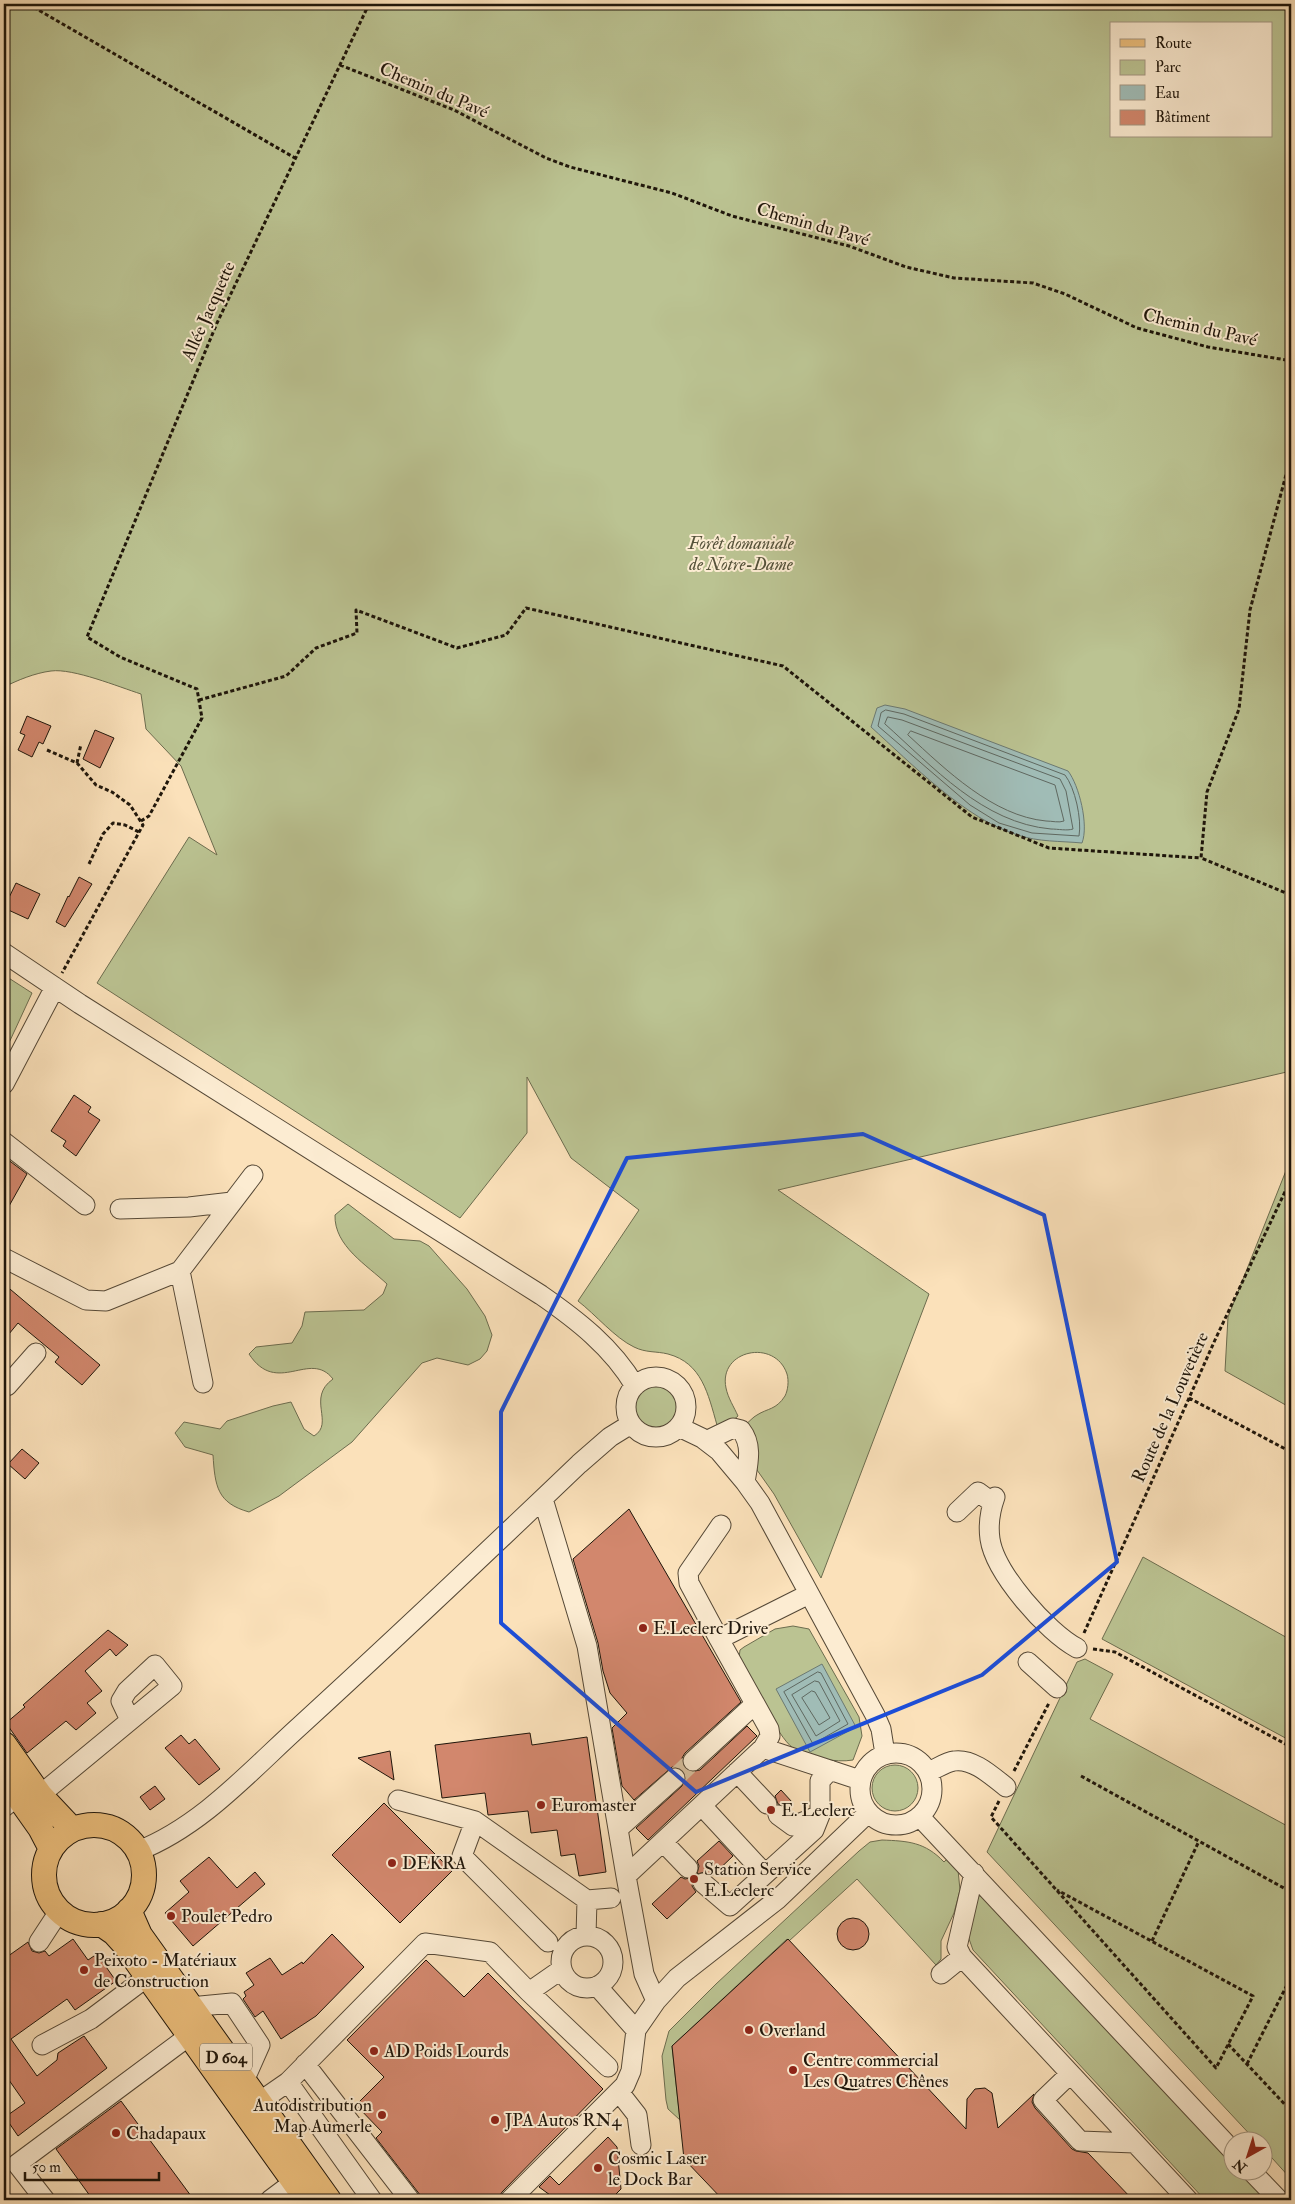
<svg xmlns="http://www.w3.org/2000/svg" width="1295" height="2204" font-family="'IM FELL Double Pica',serif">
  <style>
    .green { fill: #bbc392; stroke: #6c6c4e; fill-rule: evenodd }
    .water { fill: #a0bcb6; stroke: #6c7971 }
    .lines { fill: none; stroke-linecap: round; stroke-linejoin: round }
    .shore { stroke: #5f6860; stroke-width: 1 }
    .building { fill: #d2876d; stroke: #1e150a }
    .minor-tunnel { stroke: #dac2a0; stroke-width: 19; stroke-dasharray: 19 9; stroke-linecap: butt }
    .minor-casing { stroke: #554836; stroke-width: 21 }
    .major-casing { stroke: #1e150a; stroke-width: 26 }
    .path { stroke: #1e150a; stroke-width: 3; stroke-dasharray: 4 2.5; stroke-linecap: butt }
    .minor { stroke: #fcecd2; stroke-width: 19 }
    .major { stroke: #eec07d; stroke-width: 24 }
    .marked { fill: none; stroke: #1d4ed8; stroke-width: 4; stroke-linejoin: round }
    .poi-dot { fill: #8f2418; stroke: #fcecd2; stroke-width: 2 }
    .labels { text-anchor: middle; stroke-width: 4; stroke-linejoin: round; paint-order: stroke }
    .shield { fill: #fcecd2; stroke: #615646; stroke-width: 1 }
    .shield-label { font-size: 16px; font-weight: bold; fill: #1e150a }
    .street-label { font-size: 18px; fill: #1e150a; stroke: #fcecd2 }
    .park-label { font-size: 18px; font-style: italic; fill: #55523a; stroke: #fcecd2 }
    .poi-label { font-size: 18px; fill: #1e150a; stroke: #fcecd2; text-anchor: start }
  </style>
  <rect width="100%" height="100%" fill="#fbe1ba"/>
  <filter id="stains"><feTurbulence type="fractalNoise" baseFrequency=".004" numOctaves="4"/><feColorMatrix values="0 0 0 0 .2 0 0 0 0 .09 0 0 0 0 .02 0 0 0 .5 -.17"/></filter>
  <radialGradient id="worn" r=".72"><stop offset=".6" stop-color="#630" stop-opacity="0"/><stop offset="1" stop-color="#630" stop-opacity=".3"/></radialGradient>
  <path class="green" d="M4 4H1291V1071L778 1190 929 1294 821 1578 774 1494 757 1470 745 1425C749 1422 753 1417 757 1415 768 1408 776 1410 785 1396 788 1390 789 1381 787 1374 775 1338 718 1350 726 1388 728 1398 734 1407 738 1416L731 1422 717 1425C708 1394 702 1363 668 1354 656 1351 646 1353 634 1347 615 1338 596 1315 578 1301L639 1210 571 1158 527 1077V1133L460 1218 97 983 189 837 217 855 181 766 146 729 141 694C119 687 73 668 51 671 35 673 18 680 4 687ZM1111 24H1271V136H1111Z
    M4 975 32 993 8 1045 4 1042Z
    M1291 1158V1408L1225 1371 1228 1317Z
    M348 1204 394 1239 420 1241 429 1246 467 1289 485 1316 492 1335 487 1351 480 1359 468 1365 437 1358 422 1363 352 1442 279 1496 249 1512C217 1503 215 1486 213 1455L185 1447 175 1433 184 1422 220 1429 227 1421 273 1406 291 1402 304 1429 314 1436C335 1423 306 1398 333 1379 310 1349 277 1397 249 1354L256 1347 292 1343 302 1326 305 1312 364 1310 383 1294 387 1284C367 1265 334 1246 335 1215Z
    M632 1407a24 24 0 1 1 48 0a24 24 0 1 1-48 0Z
    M1143 1557 1291 1640V1741L1102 1639Z
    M793 1626 809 1629 859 1717 862 1736 853 1760C836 1763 808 1758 793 1748 777 1737 750 1677 739 1658L740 1650 744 1647 775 1629Z
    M1085 1659 1113 1674 1090 1719 1291 1828V2179L1263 2148 1262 2142 1256 2141 987 1852 1077 1662Z
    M872 1788a23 23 0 1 1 46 0a23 23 0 1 1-46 0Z
    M882 1840C908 1841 925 1842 944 1862L948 1858 958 1870 960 1890 954 1913 941 1941V1959L936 1965 857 1879 789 1941 787 1939 672 2046 680 2120 668 2109 666 2100 662 2056 669 2031 716 1984 859 1851 870 1842Z
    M976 1896H983L1232 2164V2172H1239L1266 2200H1205L973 1950 968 1936Z"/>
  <path class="water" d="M885 705 905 709 1068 771C1079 785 1089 825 1082 843 1061 841 1038 842 1018 835 966 820 911 763 871 727L877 708Z
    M822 1664 856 1727 810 1752 776 1689Z"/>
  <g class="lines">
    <path class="shore" d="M886 710 904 714 1065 775C1075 788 1082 819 1079 836L1032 833 999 823 970 805 878 726 881 713Z
      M888 717 902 720 1060 779 1066 791 1073 829C1067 831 1058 829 1051 829 983 823 933 767 885 724Z
      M911 731 1055 785 1064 821C1059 823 1052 821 1046 821 993 816 946 770 908 735Z
      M818 1672 821 1673 848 1724 813 1744 784 1692Z
      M815 1681 819 1682 840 1721 816 1736 792 1695Z
      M812 1691 815 1692 830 1718 819 1725 802 1698Z"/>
  </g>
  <path class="building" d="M27 716 51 726 43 744 39 742 32 757 18 750 25 735 20 733Z
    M95 730 114 738 100 768 83 759Z
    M79 877 92 884 65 927 56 922 68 896 69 897Z
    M16 883 40 894 28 919 4 908Z
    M74 1095 91 1107 88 1112 100 1120 76 1156 63 1146 66 1141 51 1131Z
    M7 1159 27 1174 4 1215V1165Z
    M4 1284 100 1365 82 1385 55 1362 59 1357 18 1323 4 1340Z
    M22 1449 39 1463 25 1479 8 1464Z
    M629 1509 741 1702 685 1753 682 1758 684 1768 690 1772 700 1770 747 1726 757 1736 648 1840 636 1828 682 1786 686 1775 679 1768 672 1767 634 1800 622 1786 612 1728 627 1713 610 1693 603 1671 598 1643 573 1559Z
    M108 1630 128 1645 116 1656 110 1649 85 1671 102 1691 87 1703 96 1713 76 1730 66 1721 27 1753 6 1723 25 1707 23 1705Z
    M530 1733 532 1745 587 1737 606 1872 579 1876 575 1854 561 1856 557 1830 531 1833 528 1811 488 1815 485 1793 442 1798 435 1745Z
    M181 1735 189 1744 195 1739 220 1769 199 1785 165 1748Z
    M390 1751 394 1780 358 1758Z
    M155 1786 165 1799 150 1810 140 1797Z
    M781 1790 792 1802 786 1807 778 1804 775 1796Z
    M384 1803 452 1871 400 1923 332 1855Z
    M719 1841 733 1856 712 1876 705 1872 697 1874 699 1866 697 1861Z
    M209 1857 237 1888 255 1872 265 1884 193 1946 165 1913 189 1892 180 1881Z
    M681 1877 685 1879 694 1877 692 1886 696 1892 667 1919 652 1904Z
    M837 1934a16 16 0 1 1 32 0a16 16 0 1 1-32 0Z
    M332 1934 364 1967 316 2016 281 2039 263 2011 255 2017 243 1999 246 1996 244 1992 254 1985 246 1973 270 1958 282 1975 302 1962 303 1964Z
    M73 1939 88 1960 97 1954 116 1981 75 2010 67 1999 11 2039 37 2076 57 2060 58 2053 84 2036 107 2068 18 2136 5 2117 25 2103 4 2073V1959L28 1942 32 1951 39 1953 45 1951 49 1956Z
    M788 1939 966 2129 967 2099 975 2089 985 2088 992 2093 998 2128 1034 2094 1032 2102 1035 2108 1072 2149 1076 2151 1088 2153 1133 2200H723L684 2159 672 2046Z
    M426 1960 464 1997 488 1973 603 2089 502 2192 497 2200H424L376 2138 382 2132 356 2105 384 2077 347 2040Z
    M121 2101 194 2200H93L56 2149Z
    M608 2137 617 2147 621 2189 610 2200H544L550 2195 539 2187 550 2176 559 2185Z"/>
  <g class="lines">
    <path class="minor-tunnel" d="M675 1778 693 1761"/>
    <g class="minor-casing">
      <path id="minor" d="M4 953 80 1004 541 1295C577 1320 612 1347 635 1386
        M4 1084 55 987
        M4 1142 85 1205
        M120 1209 189 1207 232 1202
        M4 1258 86 1300 106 1301 180 1271 253 1175
        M180 1271 203 1383
        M626 1407a30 30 0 1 1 60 0a30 30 0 1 1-60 0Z
        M4 1384 7 1386 36 1353
        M679 1427 702 1438 719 1451 745 1482 760 1503 875 1715 881 1729 885 1754
        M706 1441 733 1428 741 1430C753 1445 748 1464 745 1482
        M995 1497C990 1511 988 1525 990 1539 995 1573 1047 1632 1077 1648
        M543 1499 587 1646 626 1876
        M957 1512 978 1492 993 1503
        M719 1639 689 1583 688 1573 721 1525
        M1028 1662 1057 1688
        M763 1748 860 1780
        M860 1789a36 36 0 1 1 72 0a36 36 0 1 1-72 0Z
        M693 1761 755 1704
        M737 1772 767 1804
        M928 1772C936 1769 946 1762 954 1761 973 1758 992 1776 1006 1787
        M40 1795 172 1686 155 1665 127 1691 121 1701 130 1720
        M398 1800 475 1821 587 1900 611 1898
        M702 1806 765 1874
        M4 1807 18 1796
        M778 1815 793 1826 820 1815
        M920 1817 1232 2150
        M475 1821 462 1856 548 1942
        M618 1829 675 1778
        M663 1842 688 1868
        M138 1851C202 1826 251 1770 301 1725 395 1639 487 1552 579 1464L610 1437 631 1424
        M703 1883 730 1906 814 1830 820 1815V1781L830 1770
        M586 1936 587 1900
        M561 1962a26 26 0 1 1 52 0a26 26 0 1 1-52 0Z
        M39 1942 60 1910
        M962 1957 957 1947 974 1873
        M562 1969 529 1992 608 2067
        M941 1974 962 1957 1188 2200
        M597 1986 636 2030
        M656 2001 644 1974 626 1876 763 1748 770 1736 769 1729 719 1639 809 1594
        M190 2007 232 2003 260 2045 244 2081
        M42 2045 91 2019 147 1977
        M305 2064 410 2200
        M1070 2074 1043 2100 1080 2141 1135 2143
        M619 2092 637 2115 641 2145
        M259 2102 288 2082
        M1252 2172 1279 2200
        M45 2200 17 2164 189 2036
        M270 2200 294 2182
        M372 2200 288 2082 425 1943 490 1952 529 1992
        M510 2200 625 2085 631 2071 636 2030 656 2001 677 1978 778 1899 868 1813"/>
    </g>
    <g class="major-casing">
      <path id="major" d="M4 1744 40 1795 72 1829
        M4 1777 40 1828 51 1849
        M44 1875a50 50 0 1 1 100 0a50 50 0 1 1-100 0Z
        M129 1910 140 1935 329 2200
        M101 1924 114 1933 124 1944 307 2200"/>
    </g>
    <path class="path" d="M28 4 295 158
      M340 65 454 110 546 158 570 167 672 193 732 216 849 246 906 267 954 278 1033 283 1065 294 1137 328 1208 347 1286 360 1291 359
      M1291 456 1250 610 1239 709 1207 792 1201 858 1291 895
      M199 700 286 676 316 648 357 633 356 610 457 648 506 635 526 608 783 666 972 817 1049 848 1201 858
      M47 750 77 763 96 785 112 792 130 805 143 825 62 973
      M77 763 81 744
      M141 821 149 816 202 718 197 689 120 657 87 637 217 323 369 4
      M89 864 103 834 113 823 125 825 139 832
      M1189 1398 1291 1452
      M1084 1633 1215 1340 1291 1179
      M1093 1649 1115 1652 1291 1747
      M1014 1771 1049 1703
      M1081 1776 1291 1892
      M999 1801 991 1817 1216 2068 1253 1996 1057 1890
      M1152 1941 1199 1841
      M1228 2044 1291 2111
      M1247 2064 1291 1977"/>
    <use href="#minor" class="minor"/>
    <use href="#major" class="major"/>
  </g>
  <path class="marked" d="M863 1134 1044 1215 1117 1562 982 1675 696 1792 501 1623V1412L627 1158Z"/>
  <g class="poi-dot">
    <circle cx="643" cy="1628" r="5"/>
    <circle cx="541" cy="1805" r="5"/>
    <circle cx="771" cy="1810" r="5"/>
    <circle cx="392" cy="1863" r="5"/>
    <circle cx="694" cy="1879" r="5"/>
    <circle cx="171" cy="1916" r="5"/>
    <circle cx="84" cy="1970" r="5"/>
    <circle cx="749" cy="2030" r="5"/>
    <circle cx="374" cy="2051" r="5"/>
    <circle cx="793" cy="2070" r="5"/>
    <circle cx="382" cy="2115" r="5"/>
    <circle cx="495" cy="2120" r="5"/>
    <circle cx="116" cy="2133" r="5"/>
    <circle cx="598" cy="2168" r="5"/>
  </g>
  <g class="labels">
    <rect class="shield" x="200" y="2043.5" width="52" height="27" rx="4"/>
    <g class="shield-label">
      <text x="226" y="2063">D 604</text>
    </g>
    <g class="street-label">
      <text transform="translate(434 90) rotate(23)" y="6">Chemin du Pavé</text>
      <text transform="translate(813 224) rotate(16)" y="6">Chemin du Pavé</text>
      <text transform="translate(208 311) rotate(-66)" y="6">Allée Jacquette</text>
      <text transform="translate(1200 327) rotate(13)" y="6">Chemin du Pavé</text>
      <text transform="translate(1170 1407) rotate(-66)" y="6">Route de la Louvetière</text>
    </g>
    <g class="park-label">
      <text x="741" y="549">Forêt domaniale<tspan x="741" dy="21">de Notre-Dame</tspan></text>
    </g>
    <g class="poi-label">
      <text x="653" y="1634">E.Leclerc Drive</text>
      <text x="551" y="1811">Euromaster</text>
      <text x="781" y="1816">E. Leclerc</text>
      <text x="402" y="1869">DEKRA</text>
      <text x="704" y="1875">Station Service<tspan x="704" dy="21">E.Leclerc</tspan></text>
      <text x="181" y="1922">Poulet Pedro</text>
      <text x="94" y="1966">Peixoto - Matériaux<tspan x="94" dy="21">de Construction</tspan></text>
      <text x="759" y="2036">Overland</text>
      <text x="384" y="2057">AD Poids Lourds</text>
      <text x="803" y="2066">Centre commercial<tspan x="803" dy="21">Les Quatres Chênes</tspan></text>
      <text x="372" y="2111" text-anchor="end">Autodistribution<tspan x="372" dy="21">Map Aumerle</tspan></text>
      <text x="505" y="2126">JPA Autos RN4</text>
      <text x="126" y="2139">Chadapaux</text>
      <text x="608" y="2164">Cosmic Laser<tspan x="608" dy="21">le Dock Bar</tspan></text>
    </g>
  </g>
  <rect width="1295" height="2204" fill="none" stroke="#fbe1ba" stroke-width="20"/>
  <rect x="5" y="5" width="1285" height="2194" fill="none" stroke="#1e150a" stroke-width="2.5"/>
  <rect x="10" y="10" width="1275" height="2184" fill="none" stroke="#1e150a"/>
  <rect x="1110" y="22" width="162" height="115" fill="#fcecd2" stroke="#a39682"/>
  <rect x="1120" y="39" width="25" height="8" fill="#eec07d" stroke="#a39682"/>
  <text x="1155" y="48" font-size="15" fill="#1e150a">Route</text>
  <rect x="1120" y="60" width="25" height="15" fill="#bbc392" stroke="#a39682"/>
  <text x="1155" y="72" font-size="15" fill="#1e150a">Parc</text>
  <rect x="1120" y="85" width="25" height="15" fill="#a0bcb6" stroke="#a39682"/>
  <text x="1155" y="98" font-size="15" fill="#1e150a">Eau</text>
  <rect x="1120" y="110" width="25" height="15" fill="#d2876d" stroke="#a39682"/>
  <text x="1155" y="122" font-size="15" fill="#1e150a">Bâtiment</text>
  <g transform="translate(1248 2156) rotate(219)"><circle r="24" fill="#fcecd2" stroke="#a39682"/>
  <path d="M0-4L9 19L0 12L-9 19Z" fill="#8f2418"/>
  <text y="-8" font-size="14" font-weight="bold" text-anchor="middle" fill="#1e150a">N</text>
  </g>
  <path d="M25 2172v8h134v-8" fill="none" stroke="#1e150a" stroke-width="2.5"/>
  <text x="32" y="2172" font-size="15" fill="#1e150a" stroke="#fcecd2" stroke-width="4" paint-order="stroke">50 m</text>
  <rect width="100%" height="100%" filter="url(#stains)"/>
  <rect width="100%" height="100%" fill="url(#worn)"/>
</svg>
